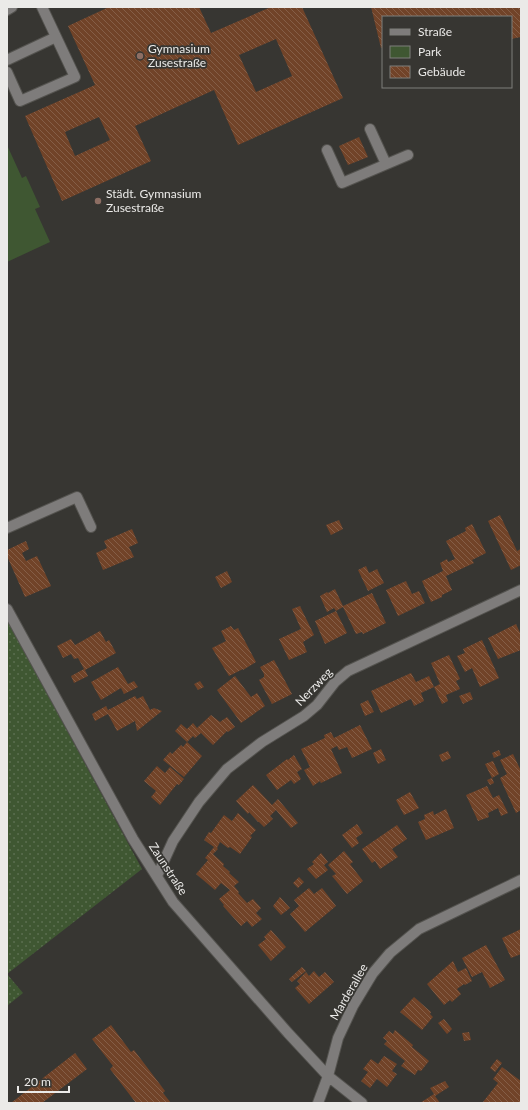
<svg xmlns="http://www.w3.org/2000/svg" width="528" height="1110" font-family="Lato,sans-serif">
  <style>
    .grass { fill: url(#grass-dots) }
    .park { fill: #3f5732 }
    .building { fill: url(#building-back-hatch); fill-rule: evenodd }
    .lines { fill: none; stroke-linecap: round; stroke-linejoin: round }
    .minor-casing { stroke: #54534f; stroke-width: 12 }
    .minor { stroke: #7e7c7b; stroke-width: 10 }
    .education-dot { fill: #8d6e63; stroke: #373632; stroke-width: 1.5 }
    .labels { text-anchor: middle; stroke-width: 3.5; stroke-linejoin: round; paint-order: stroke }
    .poi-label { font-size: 12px; fill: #ebeae8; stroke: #373632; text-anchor: start }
    .street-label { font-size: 12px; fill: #ebeae8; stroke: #373632 }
  </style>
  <defs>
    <pattern id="grass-dots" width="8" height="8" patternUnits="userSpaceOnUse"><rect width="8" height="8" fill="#3f5732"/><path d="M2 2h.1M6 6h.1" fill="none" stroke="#5b6f50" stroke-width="1.8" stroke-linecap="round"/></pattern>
    <pattern id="building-back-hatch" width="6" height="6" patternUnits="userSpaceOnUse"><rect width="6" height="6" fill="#714328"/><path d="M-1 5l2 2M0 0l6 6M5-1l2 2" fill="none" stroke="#855e47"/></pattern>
  </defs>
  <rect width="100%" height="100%" fill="#373632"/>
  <path class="grass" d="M7 620 142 869 7 974 23 993 7 1006Z"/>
  <path class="park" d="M7 145 22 178 26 176 40 207 35 209 50 242 7 262Z"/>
  <path class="building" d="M109 7H199L211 33 271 7H302L343 98 238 145 214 90 135 126 151 161 62 201 25 116 95 85 68 26ZM276 39 292 76 256 92 239 55ZM99 117 110 140 75 156 65 132Z
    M371 7H521V37L511 39V17H383V47L381 48Z
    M359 137 368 157 348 165 339 146Z
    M500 515 517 551 521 549V565L511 570 488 521Z
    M339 520 343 529 331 535 326 525Z
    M472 524 486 553 472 560 474 563 446 576 452 590 442 595V597L431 602 422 581 443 571 440 563 447 559 448 562 455 559 446 541 466 531 465 528Z
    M132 529 138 543 129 547 134 557 103 570 96 553 107 548 104 541Z
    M26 541 29 549 22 553 26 561 37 556 51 586 25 597 7 556V550Z
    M366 566 369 573 377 569 384 583 368 591 358 570Z
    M227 571 232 582 221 588 215 577Z
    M406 581 412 594 419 591 425 603 398 616 386 590Z
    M335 589 343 606 372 593 386 623 363 634 362 632 356 634 343 607 336 611 347 633 325 644 315 621 336 611 334 608 327 612 320 596 327 592 328 593Z
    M300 606 314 635 303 642 307 652 289 660 279 639 301 629 292 609Z
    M516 624 521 635V650L498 659 488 638Z
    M231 626 234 630 238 628 256 662 243 670V669L229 676 212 648 226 641 221 631Z
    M100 631 106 642 109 640 116 653 85 670 88 676 74 683 71 676 84 669 78 658 74 659 71 654 63 658 57 646 71 639 75 645Z
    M482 640 499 678 480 687 472 668 465 672 457 656 465 653 463 649Z
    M449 655 460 679 456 681 460 689 446 695 448 701 442 704 434 687 421 693 424 701 414 706 411 699 381 713 371 691 411 673 416 682 429 676 434 687 440 684 431 663Z
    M274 660 292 694 272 704 259 680 264 677V674L260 667Z
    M118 667 128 684 134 681 138 687 124 694 121 688 101 700 91 682Z
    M235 676 251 697 257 693 265 706 241 723 217 690Z
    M200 681 204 687 198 690 194 684Z
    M470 692 473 699 463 704 459 696Z
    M135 696 137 699 143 696 150 710 154 708 162 711 137 731 135 721 117 731 108 714 95 721 92 714 106 706 108 710Z
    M368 700 374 712 365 716 360 704Z
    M211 715 220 722 227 717 235 727 228 732 227 731 213 745 201 733 195 738 193 736 187 742 175 731 181 724 187 729 193 723 197 728Z
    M360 725 372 749 352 758 347 747 339 750 337 746 331 749 342 773 321 783 320 781 313 786 304 770 310 767 301 749 325 738 324 735 331 732 334 738Z
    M187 742 202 756 184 777 163 760 170 752 172 754 181 745 183 747Z
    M381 749 386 760 378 764 373 753Z
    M499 750 501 755 494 758 492 753Z
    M448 751 451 758 442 762 439 755Z
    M513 754 521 771V810L516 813 500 778 507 774 500 760Z
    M294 755 302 769 297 772 301 779 294 784 291 780 277 790 266 775 287 759 288 760Z
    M493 761 499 774 492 778 485 764Z
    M157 766 165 773 170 767 184 779 179 785 177 784 160 805 151 797 156 791 144 781Z
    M492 778 494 783 490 785 487 780Z
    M253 785 272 805 278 799 298 823 291 828 276 810 270 816 273 819 264 827 259 822H258L249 812 248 814 236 801Z
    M487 786 493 798 499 795 508 813 501 816 498 808 488 813 489 817 478 821 466 795Z
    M410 792 419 808 404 815 396 800Z
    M446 809 454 828 426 840 418 822 425 819 424 815 433 811 434 815Z
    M238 813 256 830 250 836 252 837 240 854 230 847 228 848 220 842 217 848 218 849 213 854 224 864 223 866 230 872 229 873 239 882 234 886 239 892 238 893 247 903 253 899 261 908 256 913 262 919 252 927 247 921 241 926 223 906 224 905 219 899 230 890 221 883 215 890 196 874 208 860 205 858 214 847 204 840 209 832 211 833 224 815 232 821Z
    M357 824 363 833 356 838 359 843 352 848 342 835Z
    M397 825 407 839 392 849 398 857 380 869 375 861 372 863 362 849Z
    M344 851 353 862 350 864 363 881 347 894 332 876 336 874 328 865Z
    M321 853 328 862 324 865 328 870 316 879 307 869 314 864 312 862Z
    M299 877 304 882 298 888 293 883Z
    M309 888 314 894 322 888 336 906 305 932 290 914 299 906 294 900Z
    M280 897 290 908 281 915 273 906Z
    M521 929V954L511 958 502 938Z
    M271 930 286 947 271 961 258 945 266 939 264 937Z
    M486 945 505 980 490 988 482 972 472 977 462 958Z
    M453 961 458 972 466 968 472 981 465 985 464 984 457 989 461 994 452 1002 450 1000 444 1005 427 984Z
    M302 967 306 971 292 982 289 979Z
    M314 971 319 977 325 972 334 982 309 1004 295 988 300 984 297 981 306 972 309 976Z
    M414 997 431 1012 430 1014 433 1017 422 1030 400 1012Z
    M444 1019 452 1029 447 1034 438 1023Z
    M111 1025 131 1052 134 1050 165 1091 163 1093 171 1103H136L110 1069 113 1066 92 1039Z
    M395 1030 413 1045 412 1047 429 1061 421 1071 418 1070 415 1075 401 1066 405 1061 384 1044 387 1041 383 1038 389 1031 393 1034Z
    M469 1032 471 1040 464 1041 462 1033Z
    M75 1053 87 1069 42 1103H11Z
    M384 1056 397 1064 392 1071 397 1074 387 1087 377 1079 370 1088 361 1081 368 1072 363 1069 371 1059 378 1064Z
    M497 1059 502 1063 495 1072 490 1068Z
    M502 1067 521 1081V1103H485L483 1102 498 1083 493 1079Z
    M445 1081 449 1087 435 1096 440 1103H420L434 1094 430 1088Z"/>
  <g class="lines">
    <g class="minor-casing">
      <path id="minor" d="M7 10 12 7
        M7 60 56 37
        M7 72 20 101 75 77 42 7
        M370 129 386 164
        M327 150 342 183 408 155
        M7 528 77 497 91 527
        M7 609 133 839 173 902 288 1033 328 1076 362 1103
        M157 876 173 841 199 802 227 769 262 742 304 716 317 705 335 682 348 671 521 590
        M318 1103 328 1076 338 1038 353 1006 373 973 390 953 419 929 521 880"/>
    </g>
    <use href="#minor" class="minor"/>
  </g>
  <g class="education-dot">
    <circle cx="140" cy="56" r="4"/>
    <circle cx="98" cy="201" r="4"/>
  </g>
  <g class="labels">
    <g class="poi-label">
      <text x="148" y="53">Gymnasium<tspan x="148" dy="14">Zusestraße</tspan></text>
      <text x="106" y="198">Städt. Gymnasium<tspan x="106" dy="14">Zusestraße</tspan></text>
    </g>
    <g class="street-label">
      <text transform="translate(314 687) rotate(-46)" y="4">Nerzweg</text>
      <text transform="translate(168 869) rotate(57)" y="4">Zaunstraße</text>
      <text transform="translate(349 992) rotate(-60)" y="4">Marderallee</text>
    </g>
  </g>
  <rect width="528" height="1110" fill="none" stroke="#ebeae8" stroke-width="16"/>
  <rect x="382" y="16" width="130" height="72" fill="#373632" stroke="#7f7e7b"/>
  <rect x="390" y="29" width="20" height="6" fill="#7e7c7b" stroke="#7f7e7b"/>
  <text x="418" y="36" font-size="12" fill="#ebeae8">Straße</text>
  <rect x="390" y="46" width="20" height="12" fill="#3f5732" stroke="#7f7e7b"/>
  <text x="418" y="56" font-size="12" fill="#ebeae8">Park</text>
  <rect x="390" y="66" width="20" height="12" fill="url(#building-back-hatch)" stroke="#7f7e7b"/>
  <text x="418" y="76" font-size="12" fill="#ebeae8">Gebäude</text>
  <path d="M18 1086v6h51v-6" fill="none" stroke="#ebeae8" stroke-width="2"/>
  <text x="24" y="1086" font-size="12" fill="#ebeae8" stroke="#373632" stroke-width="3" paint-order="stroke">20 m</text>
</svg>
